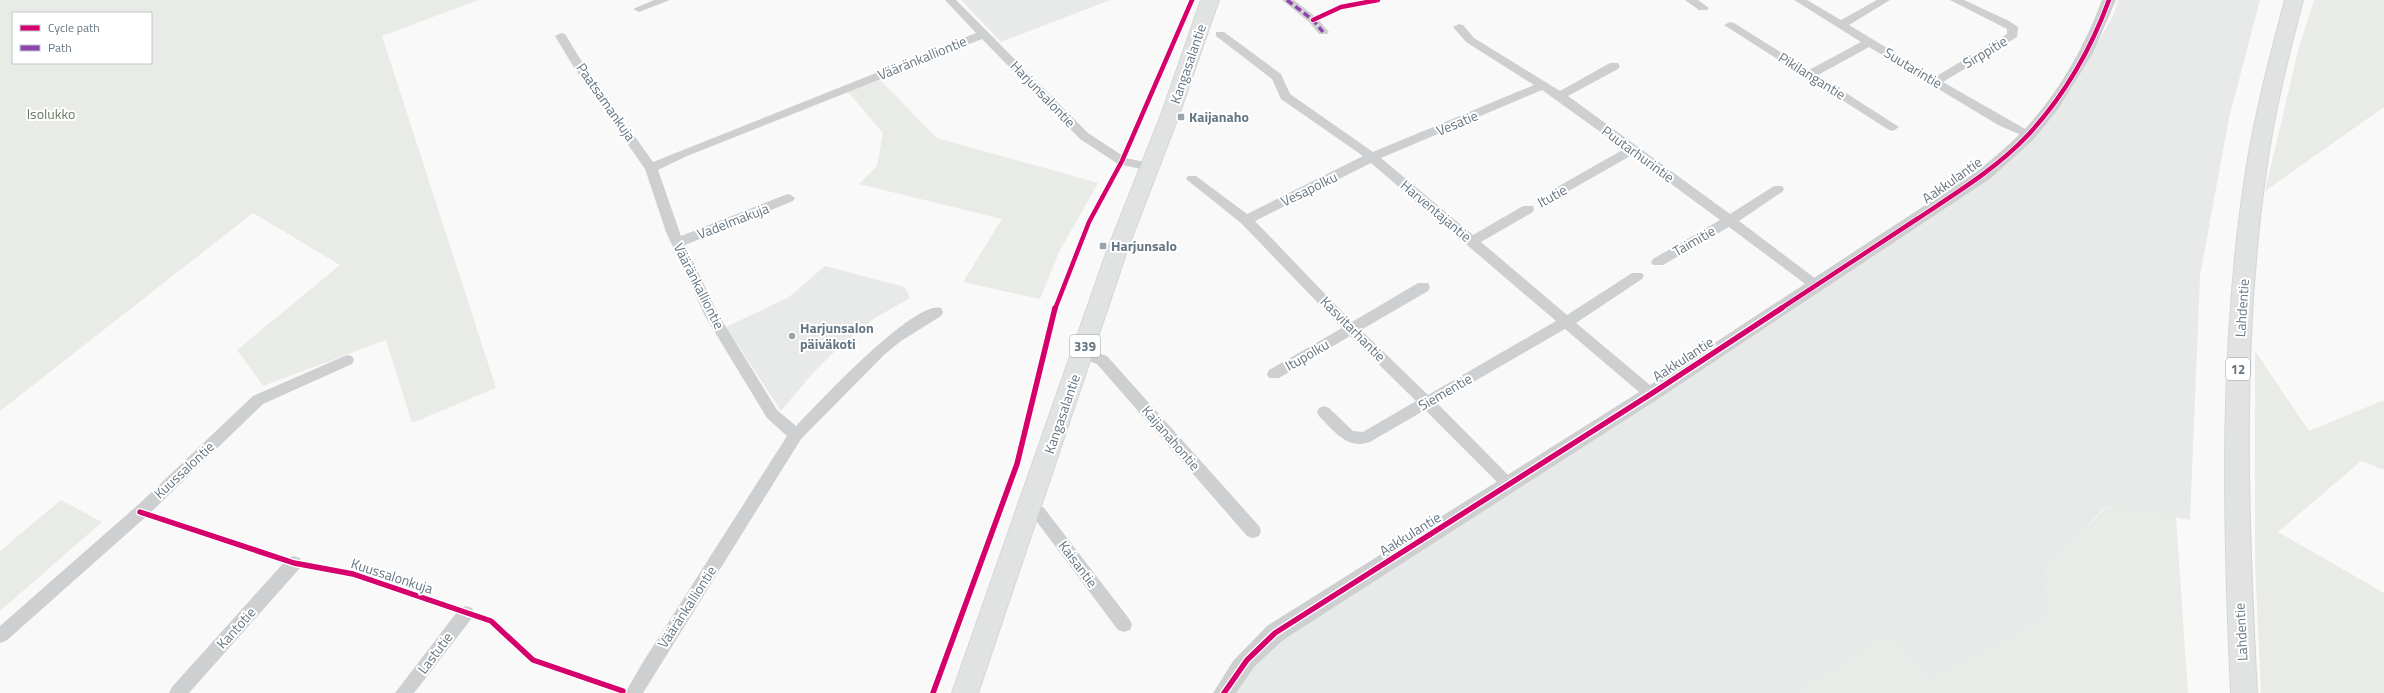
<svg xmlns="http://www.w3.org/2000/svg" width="2384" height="693" font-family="'Titillium Web',sans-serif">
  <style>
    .built { fill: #e8e9e9 }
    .green { fill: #e8ebe6; fill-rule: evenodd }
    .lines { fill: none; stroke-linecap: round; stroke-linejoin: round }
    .primary-casing { stroke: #d5d6d7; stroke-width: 2 }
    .trunk-casing { stroke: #d5d6d6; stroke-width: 2 }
    .minor { fill: #cecfd0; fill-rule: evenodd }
    .tertiary { fill: #cecfd0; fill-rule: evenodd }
    .primary { fill: #e1e2e2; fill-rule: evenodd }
    .trunk { fill: #e1e2e2; fill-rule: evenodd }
    .quiet { stroke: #8e44ad; stroke-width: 3.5; stroke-dasharray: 7 3.5; stroke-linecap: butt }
    .cycleway-far1-casing { stroke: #fff; stroke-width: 6 }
    .cycleway-casing { stroke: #fff; stroke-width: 8 }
    .cycleway-far1 { stroke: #d6006c; stroke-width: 4.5 }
    .cycleway { stroke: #d6006c; stroke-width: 5.5 }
    .poi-dot { fill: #99a4ac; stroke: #fff; stroke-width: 1.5 }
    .labels { text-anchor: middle; stroke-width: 4; stroke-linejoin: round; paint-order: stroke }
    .shield { fill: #fff; stroke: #939fa8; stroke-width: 1 }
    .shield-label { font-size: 13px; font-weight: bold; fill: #657683 }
    .street-label { font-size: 14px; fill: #657683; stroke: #fff }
    .park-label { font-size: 14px; fill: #687a64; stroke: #fff }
    .poi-label { font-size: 14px; font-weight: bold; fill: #657683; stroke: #fff; text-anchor: start }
  </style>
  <rect width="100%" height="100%" fill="#f9f9f9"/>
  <path class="built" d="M961 0H1110L1001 42Z
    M2118 0H2260L2229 118 2200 276 2190 520 2106 506 2045 570 2049 617 1931 681 1888 636 1798 693H1224L1245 663 2032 137 2070 90 2113 16Z
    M825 266 905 287 910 298 875 318 841 345 812 374 781 411 726 327 789 297Z"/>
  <path class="green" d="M0 0H478L382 36 496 388 412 423 386 340 263 386 237 350 340 265 253 213 0 411ZM13 13H151V63H13Z
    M2314 0H2384V107L2265 191 2298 51Z
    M880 80 937 138 1098 183 1059 252 1040 299 963 282 1002 219 859 184 877 166 883 133 848 92Z
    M2255 351 2309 431 2384 400V470L2361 461 2278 532 2384 593V693H2261L2255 561Z
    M61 500 102 522 0 611V551Z
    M2107 506 2176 517 2188 693H1798L1888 636 1931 681 2049 617 2045 570Z"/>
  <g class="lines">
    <g class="primary-casing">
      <path id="primary" d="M1201 0H1219L1179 115 1128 248 978 693H952L1108 248 1161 115Z"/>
    </g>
    <g class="trunk-casing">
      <path id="trunk" d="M2285 0H2303C2288 57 2274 113 2266 171 2241 345 2248 519 2257 693H2231C2223 519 2219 344 2246 171 2255 113 2270 57 2285 0Z"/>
    </g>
    <path class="minor" d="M654 0H670L639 12 633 9Z
      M945 0H956L1088 133 1126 158 1154 164 1156 167 1150 171 1118 164 1080 139 982 39 687 156 658 170 681 236 785 195 789 194 795 198 793 201 685 245 718 314 777 410 796 426C817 405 913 300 941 308L943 312 941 316 901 341 884 355 801 439 643 693H625L643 662 787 436 767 418 705 316 666 232 645 169 573 66 555 36 561 33 565 34 582 62 653 162 976 33Z
      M1282 0H1294L1317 18 1329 32 1327 34H1319L1309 22Z
      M1685 0H1698L1709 8 1707 10H1699Z
      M1794 0H1807L1841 20 1877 0H1890L1849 25 1935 77 2007 34V29L1950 0H1964L2009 21 2018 27 2017 37 1943 82 2034 134 2028 138 1998 125 1869 47 1818 75 1899 127 1893 131 1889 130 1724 25 1730 22 1734 23 1809 70 1861 42Z
      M1459 24 1463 25 1474 38 1560 91 1610 63H1618L1620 66 1618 69 1568 96 1730 214 1774 186H1782L1784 189 1782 192 1739 221 1824 285 1822 289H1812L1729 227 1663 265H1653L1651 262 1653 259 1720 220 1632 155 1560 196H1552L1550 193 1552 190 1624 149 1542 90 1381 158 1473 235 1523 206H1533L1534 209 1533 212 1481 242 1567 315 1632 273H1642L1644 276 1642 279 1576 323 1656 390 1658 394 1656 398H1646L1565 329 1437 403 1514 481 1517 485 1514 489 1509 491 1504 489 1425 410 1370 442C1347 450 1334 431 1319 416L1317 412 1319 408 1324 406 1329 408 1353 431 1363 432 1416 401 1350 336 1279 378H1269L1267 374 1269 370 1342 328 1241 223 1186 179 1188 176H1196L1247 214 1363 156 1281 99 1272 79 1216 36V32H1224L1281 74 1290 94 1373 152 1534 85 1466 42 1453 27ZM1371 163 1556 321 1428 395 1361 330 1428 291 1430 287 1428 283H1418L1352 322 1255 221Z
      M1083 348 1107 356 1259 526 1261 531 1259 536 1253 538 1247 536 1097 364 1078 357 1076 353 1078 349Z
      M347 355 352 356 354 360 352 364 263 404 149 514 6 641 0 643V626L139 504 253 396Z
      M1030 499 1044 508 1130 620 1132 625 1130 630 1124 632 1118 630 1034 518 1022 505 1025 500Z
      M294 556 300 558 302 563 300 568 189 693H169L172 687 288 558Z
      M466 606 472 608 474 613 472 618 414 693H395L460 608Z"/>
    <path class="tertiary" d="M2102 0H2116L2093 53 2058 109 2034 139 1991 178 1658 399 1283 640 1254 667 1236 693H1213L1233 661 1267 626 1644 389 1979 170C1994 157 2009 145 2023 131 2058 94 2084 48 2102 0Z"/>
    <use href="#primary" class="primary"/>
    <use href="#trunk" class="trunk"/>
    <path class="quiet" d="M1287 0 1313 20 1323 32"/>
    <g class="cycleway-far1-casing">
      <path id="cycleway-far1" d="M1313 20 1341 7 1378 0
        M1055 309 1089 222 1122 161 1192 0
        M1780 309C1826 279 1872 249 1917 219 1956 193 1996 169 2028 135 2064 96 2091 49 2109 0"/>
    </g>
    <g class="cycleway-casing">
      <path id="cycleway" d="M140 512 294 563 353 574 491 621 533 660 623 691
        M933 693 1017 464 1055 308
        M1224 693 1247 660 1275 633 1651 394 1782 308"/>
    </g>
    <use href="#cycleway-far1" class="cycleway-far1"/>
    <use href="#cycleway" class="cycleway"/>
  </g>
  <g class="poi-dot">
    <rect x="1177" y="113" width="8" height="8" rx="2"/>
    <rect x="1099" y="242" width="8" height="8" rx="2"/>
    <circle cx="792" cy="336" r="4"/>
  </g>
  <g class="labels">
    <g class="shield">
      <rect x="1070" y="335" width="30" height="22" rx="3"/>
      <rect x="2226" y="358" width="24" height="22" rx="3"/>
    </g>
    <g class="shield-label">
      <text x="1085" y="351">339</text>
      <text x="2238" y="374">12</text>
    </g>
    <g class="street-label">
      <text transform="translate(1985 52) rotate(-31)" y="5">Sirppitie</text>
      <text transform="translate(922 58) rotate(-22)" y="5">Vääränkalliontie</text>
      <text transform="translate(1188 64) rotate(-71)" y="5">Kangasalantie</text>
      <text transform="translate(1913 68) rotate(31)" y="5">Suutarintie</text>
      <text transform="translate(1812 76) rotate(32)" y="5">Pikilangantie</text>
      <text transform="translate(1043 94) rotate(46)" y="5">Harjunsalontie</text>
      <text transform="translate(606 102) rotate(55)" y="5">Paatsamankuja</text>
      <text transform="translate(1457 123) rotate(-23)" y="5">Vesatie</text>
      <text transform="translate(1638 154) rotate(36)" y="5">Puutarhurintie</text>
      <text transform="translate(1952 180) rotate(-35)" y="5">Aakkulantie</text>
      <text transform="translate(1309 189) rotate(-26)" y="5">Vesapolku</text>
      <text transform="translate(1552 196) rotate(-29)" y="5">Itutie</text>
      <text transform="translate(1436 211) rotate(40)" y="5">Harventajantie</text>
      <text transform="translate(733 221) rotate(-21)" y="5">Vadelmakuja</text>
      <text transform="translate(1694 241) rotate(-30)" y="5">Taimitie</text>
      <text transform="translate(699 286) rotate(63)" y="5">Vääränkalliontie</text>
      <text transform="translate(2242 308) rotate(-86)" y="5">Lahdentie</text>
      <text transform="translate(1353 329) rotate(45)" y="5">Kasvitarhantie</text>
      <text transform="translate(1307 355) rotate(-30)" y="5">Itupolku</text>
      <text transform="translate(1683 359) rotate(-33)" y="5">Aakkulantie</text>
      <text transform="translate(1445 392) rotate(-30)" y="5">Siementie</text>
      <text transform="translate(1062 414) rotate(-71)" y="5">Kangasalantie</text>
      <text transform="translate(1171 438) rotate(49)" y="5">Kaijanahontie</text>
      <text transform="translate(184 470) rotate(-43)" y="5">Kuussalontie</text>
      <text transform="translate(1410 534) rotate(-32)" y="5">Aakkulantie</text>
      <text transform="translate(1078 564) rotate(53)" y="5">Kaisantie</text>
      <text transform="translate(392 576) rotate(18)" y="5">Kuussalonkuja</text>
      <text transform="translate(687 607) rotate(-57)" y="5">Vääränkalliontie</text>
      <text transform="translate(236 628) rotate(-48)" y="5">Kantotie</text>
      <text transform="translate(2241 632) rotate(-93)" y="5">Lahdentie</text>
      <text transform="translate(435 653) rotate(-53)" y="5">Lastutie</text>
    </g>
    <g class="park-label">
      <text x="51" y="119">Isolukko</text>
    </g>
    <g class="poi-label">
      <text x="1189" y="122">Kaijanaho</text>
      <text x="1111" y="251">Harjunsalo</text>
      <text x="800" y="333">Harjunsalon<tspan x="800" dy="16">päiväkoti</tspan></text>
    </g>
  </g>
  <rect x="12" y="12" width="140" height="52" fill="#ffffff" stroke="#c1c8cd"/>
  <rect x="20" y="25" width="20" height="6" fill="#d6006c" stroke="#c1c8cd"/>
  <text x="48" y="32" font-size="12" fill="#657683">Cycle path</text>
  <rect x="20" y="45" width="20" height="6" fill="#8e44ad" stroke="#c1c8cd"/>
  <text x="48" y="52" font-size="12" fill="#657683">Path</text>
</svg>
